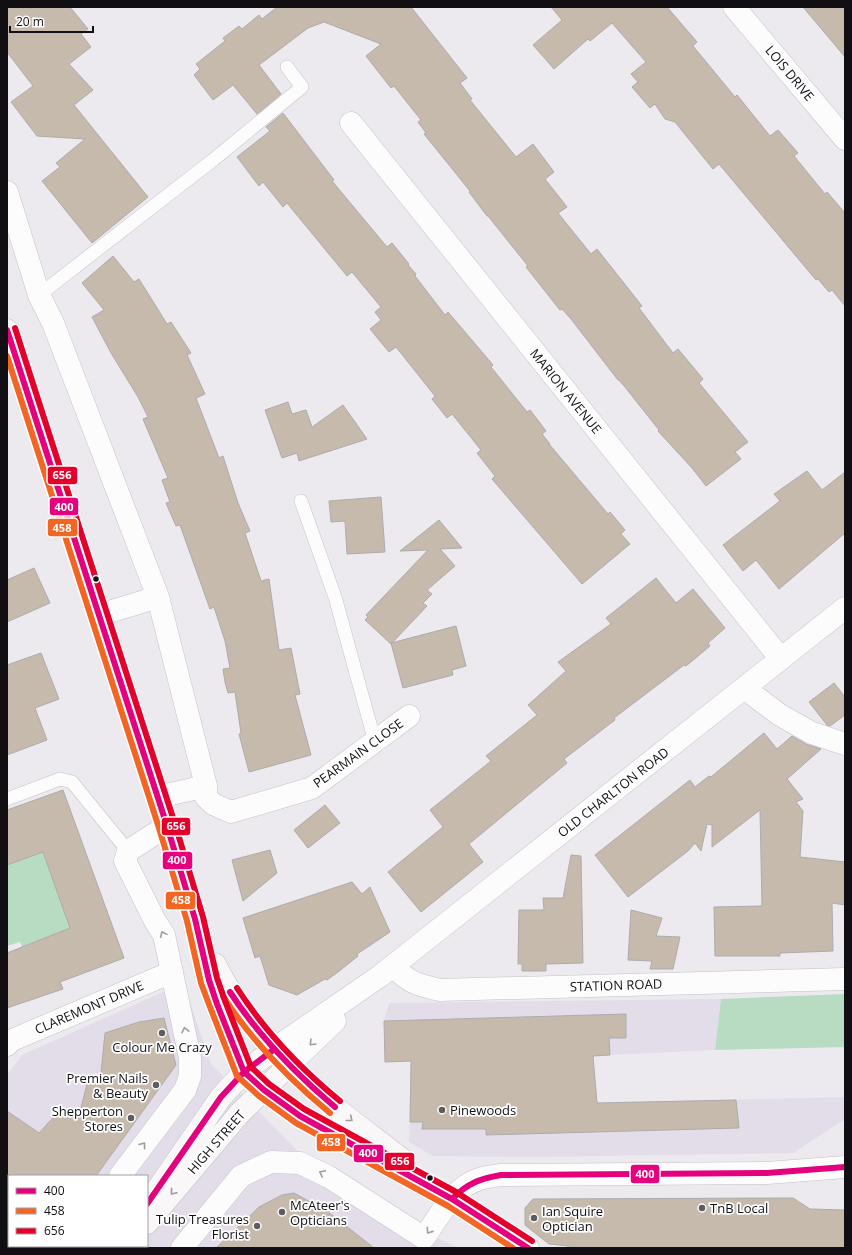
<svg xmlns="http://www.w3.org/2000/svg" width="852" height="1255" font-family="'Open Sans',sans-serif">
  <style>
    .built { fill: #e3ddea; fill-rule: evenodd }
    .green { fill: #b7dcc2 }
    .building { fill: #c6baac; stroke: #aeabac }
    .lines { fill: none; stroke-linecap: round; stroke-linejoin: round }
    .service-casing { stroke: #c4c2c7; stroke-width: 14 }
    .minor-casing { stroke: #c4c2c7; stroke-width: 23 }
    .secondary-casing { stroke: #c4c2c7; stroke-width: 23 }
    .service { stroke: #fcfcfd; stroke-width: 13 }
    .minor { stroke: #fcfcfd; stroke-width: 22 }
    .secondary { stroke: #faf7f8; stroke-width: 22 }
    .bus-1-casing { stroke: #fff; stroke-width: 9 }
    .bus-2-casing { stroke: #fff; stroke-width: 9 }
    .bus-3-casing { stroke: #fff; stroke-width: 9 }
    .bus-1 { stroke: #e5007d; stroke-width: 6 }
    .bus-2 { stroke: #f26522; stroke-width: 6 }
    .bus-3 { stroke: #e4002b; stroke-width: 6 }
    .oneway { stroke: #9e9da0 }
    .oneway2 { stroke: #9d9a9d }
    .bus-dot { fill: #110f14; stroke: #fff; stroke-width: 1.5 }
    .poi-dot { fill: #5e5b61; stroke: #fff; stroke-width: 1.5 }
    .labels { text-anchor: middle; stroke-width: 3.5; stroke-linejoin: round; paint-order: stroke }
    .street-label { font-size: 13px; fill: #110f14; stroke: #fff }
    .poi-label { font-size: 13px; fill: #110f14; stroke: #fff; text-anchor: start }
    .line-badge { stroke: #fff; stroke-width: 1.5 }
    .badge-label { font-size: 11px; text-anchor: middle; font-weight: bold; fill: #fff }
  </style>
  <rect width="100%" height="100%" fill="#ece9ef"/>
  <path class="built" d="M183 983 211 1064 298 1151 418 1228 458 1248H7V1075L22 1055ZM9 1176H147V1246H9Z
    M721 999 715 1050 610 1055 573 1058 385 1062 384 1021 389 1003Z
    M596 1092 598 1103 845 1097V1119L793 1153 531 1157 433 1156 409 1142 411 1098 485 1094Z"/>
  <path class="green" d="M39 840 73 936 44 938 22 947 20 942 7 946V865Z
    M845 994V1047L715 1050 721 999Z"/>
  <path class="building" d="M7 7H70L88 29 81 34 91 47 69 64 93 90 74 105 148 197 92 243 42 181 60 167 56 163 85 139 37 136 11 102 33 86 7 52Z
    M277 7H411L467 78 460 83 472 99 470 100 516 157 533 144 554 172 545 179 567 207 558 213 591 254 597 249 642 306 639 308 673 353 678 349 703 379 699 383 748 442 735 452 741 459 706 486 692 468 658 431 659 430 625 387 619 380H618L571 319 562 309 560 310 526 267 528 266 488 216H487L469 192 470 191 424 134 426 133 418 122 421 120 394 86 391 88 366 56 381 44 324 22 308 28 259 65 281 94 257 114 233 85 213 100 194 75 200 69 196 64 225 41 223 38 239 26 242 29 259 15 262 19Z
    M551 7H667L697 42 693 46 735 97 737 95 770 136 778 130 798 153 794 156 825 194 827 192 845 213V306L832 290 829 292 818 279 816 280 719 164 713 169 675 122 665 119 655 104 650 108 632 87 638 82 631 74 646 62 612 23 590 41 588 39 554 69 533 45 562 20Z
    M803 7H845V57Z
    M283 113 334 180 332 181 387 247 392 243 409 264 408 265 416 274 415 276 445 315 448 312 493 365 491 367 527 412 530 410 546 431 542 434 550 444H549L608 514 610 512 625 530 621 534 630 544 582 584 492 479 495 476 477 453 481 450 452 414 447 418 432 399 435 396 396 347 389 352 370 329 381 320 375 312 381 307 352 272 347 276 287 203 283 207 263 182 259 186 237 157 270 131 266 127Z
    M113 256 134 282 139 279 167 324 171 322 191 353 187 355 205 394 196 398 219 458 223 456 238 503 250 531 245 533 261 581 269 579 279 650 291 648 300 694 295 695 311 755 249 772 239 734 241 733 235 692 228 693 225 682 223 669 230 668 225 641 214 607 210 609 180 525 176 526 166 503 170 502 162 480 168 478 143 419 148 417 138 397 111 353 92 317 104 310 82 283Z
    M288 402 292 414 306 410 312 427 343 405 367 439 299 461 297 453 282 458 265 410Z
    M807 471 822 490 845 472V533L779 589 756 560 743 571 723 545 780 501 774 494Z
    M381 497 385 552 347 554 345 521 331 522 329 501Z
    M439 520 462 548 440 549 455 566 427 590 432 594 423 603 427 606 391 644 365 620 368 617 366 615 428 550 400 551Z
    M34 568 50 603 7 622V580Z
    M656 578 676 603 693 589 725 628 708 643 710 646 686 666 684 665 614 718 615 720 564 759 567 763 469 844 483 862 421 912 388 872 443 827 430 810 491 761 486 756 537 715 528 705 566 671 558 662 611 624 606 618Z
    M456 626 466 666 452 670 453 675 403 688 391 643Z
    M41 653 59 699 35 708 47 740 7 755V665Z
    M834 683 845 697V715L830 726 827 725 809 702Z
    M764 733 777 749 792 736 806 744 821 749 787 779 803 799 796 802 803 811 800 857 845 862V905L832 903 833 951 780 953V956H715L714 907 762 906 760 810 712 847V825L707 824 701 851 695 843 688 851 628 897 595 855 690 780 695 787 709 776 711 777Z
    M63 790 124 958 60 982 63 989 7 1008V953L70 928 43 852 7 865V810Z
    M325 805 340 823 308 848 294 830Z
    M270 850 277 873 243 901 232 860Z
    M571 855 581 856 583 963 546 964V971H522V964H518L519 910H544L543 898H563Z
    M352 882 362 894 370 887 390 932 357 954 358 956 338 972 327 980 325 979 297 995 269 985 260 956 255 958 243 918Z
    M631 910 662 918 656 936 680 937 673 969H650L652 961 628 960Z
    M626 1014V1038H609L610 1055 593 1056 597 1103 736 1100 739 1128 486 1135V1129H422L423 1122H410L411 1061 385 1062 384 1021Z
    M164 1018 176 1065 96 1176H7V1111L39 1133 60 1110 78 1119 88 1080 100 1083 105 1033 139 1022Z
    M294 1193 327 1211 374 1248H216L259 1207 282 1195Z
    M793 1198 810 1209 845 1210V1248H568V1246L549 1244 525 1225V1208L533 1199Z"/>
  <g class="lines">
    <g class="service-casing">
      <path id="service" d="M39 295 213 160 302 87 287 67
        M301 501 335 597 375 742
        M7 799 60 779 72 782 128 851"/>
    </g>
    <g class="minor-casing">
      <path id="minor" d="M734 7 845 139
        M351 123 781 659
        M7 192 39 295 53 323 158 597 206 786V797L213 804 231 812 312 788 409 716
        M99 615 158 597
        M744 688 780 715 812 733 845 744
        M158 797 206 786
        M393 966C409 983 418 985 440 990L845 979
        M7 1045 10 1041 172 972
        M274 1049 380 976 845 608
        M289 1065 335 1021
        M120 1176 185 1090 190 1076V1058L164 935 155 921 125 861 128 851 167 826
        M66 1248 67 1246
        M182 1248 241 1176 271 1162 300 1163 329 1177 424 1238C438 1218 454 1187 479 1179 486 1177 493 1176 501 1175L767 1173 845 1167"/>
    </g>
    <g class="secondary-casing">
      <path id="secondary" d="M7 330 167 826 195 919 209 980 217 1004 244 1072 264 1090 300 1116 452 1199 528 1248
        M215 964C226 988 241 1008 257 1028 276 1051 296 1075 320 1095 347 1118 376 1139 404 1161
        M148 1203 221 1097 244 1072 274 1049
        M147 1223 240 1113 289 1065
        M125 1248 127 1246"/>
    </g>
    <use href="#service" class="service"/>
    <use href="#minor" class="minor"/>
    <use href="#secondary" class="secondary"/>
    <g class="bus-1-casing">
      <path id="bus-1" d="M7 330 167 826 195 919 209 980 217 1004 244 1072 264 1090 300 1116 452 1199 528 1248
        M230 992C258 1035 296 1074 335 1107
        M452 1199C468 1183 479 1179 501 1175L767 1173 845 1167
        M147 1204 221 1097 244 1072 273 1050"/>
    </g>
    <g class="bus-2-casing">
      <path id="bus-2" d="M7 356 159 828 187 921 201 983 210 1007 237 1076 259 1096 296 1123 448 1206 513 1248
        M223 996C251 1040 290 1080 330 1113"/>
    </g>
    <g class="bus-3-casing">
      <path id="bus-3" d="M15 328 175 824 203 917 217 978 225 1001 251 1067 269 1084 304 1109 456 1192 532 1241
        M237 988C264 1030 301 1069 340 1101"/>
    </g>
    <use href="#bus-1" class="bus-1"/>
    <use href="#bus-2" class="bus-2"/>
    <use href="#bus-3" class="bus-3"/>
  </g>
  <defs><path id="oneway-chevron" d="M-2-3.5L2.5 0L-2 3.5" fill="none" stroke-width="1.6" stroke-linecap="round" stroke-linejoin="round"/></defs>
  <g class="oneway">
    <use href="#oneway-chevron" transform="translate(163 934) rotate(-114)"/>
    <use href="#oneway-chevron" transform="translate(185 1030) rotate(-102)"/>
    <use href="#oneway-chevron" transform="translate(312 1043) rotate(135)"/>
    <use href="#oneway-chevron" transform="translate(143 1145) rotate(-53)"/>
    <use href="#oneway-chevron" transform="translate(322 1173) rotate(-155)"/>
    <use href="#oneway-chevron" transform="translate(429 1231) rotate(125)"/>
  </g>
  <g class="oneway2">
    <use href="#oneway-chevron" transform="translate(350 1119) rotate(38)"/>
    <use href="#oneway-chevron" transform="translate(173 1192) rotate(130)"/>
  </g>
  <g class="bus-dot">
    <circle cx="96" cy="579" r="3.5"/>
    <circle cx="430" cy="1178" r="3.5"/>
  </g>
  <g class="poi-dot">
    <circle cx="162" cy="1033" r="4"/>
    <circle cx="156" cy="1085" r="4"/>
    <circle cx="442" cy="1110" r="4"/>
    <circle cx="131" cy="1118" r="4"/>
    <circle cx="702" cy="1208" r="4"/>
    <circle cx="282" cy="1212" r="4"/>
    <circle cx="534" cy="1218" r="4"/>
    <circle cx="257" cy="1226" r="4"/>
  </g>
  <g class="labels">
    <g class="street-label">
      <text transform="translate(790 73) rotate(50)" y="5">LOIS DRIVE</text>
      <text transform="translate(566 391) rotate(51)" y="5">MARION AVENUE</text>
      <text transform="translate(358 753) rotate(-36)" y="5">PEARMAIN CLOSE</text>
      <text transform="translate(613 792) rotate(-38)" y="5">OLD CHARLTON ROAD</text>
      <text transform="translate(616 985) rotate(-2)" y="5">STATION ROAD</text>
      <text transform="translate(89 1007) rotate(-23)" y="5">CLAREMONT DRIVE</text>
      <text transform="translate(216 1142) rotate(-49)" y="5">HIGH STREET</text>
    </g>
    <g class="poi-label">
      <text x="162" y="1052" text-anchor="middle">Colour Me Crazy</text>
      <text x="148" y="1083" text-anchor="end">Premier Nails<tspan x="148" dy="15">&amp; Beauty</tspan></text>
      <text x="450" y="1115">Pinewoods</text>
      <text x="123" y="1116" text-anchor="end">Shepperton<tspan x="123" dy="15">Stores</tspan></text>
      <text x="290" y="1210">McAteer's<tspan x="290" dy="15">Opticians</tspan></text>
      <text x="710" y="1213">TnB Local</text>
      <text x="542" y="1216">Ian Squire<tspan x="542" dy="15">Optician</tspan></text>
      <text x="249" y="1224" text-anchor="end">Tulip Treasures<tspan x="249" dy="15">Florist</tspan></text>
    </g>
  </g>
  <g class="line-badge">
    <rect x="47" y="466" width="31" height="19" rx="4" fill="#e4002b"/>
    <rect x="49" y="497" width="30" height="19" rx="4" fill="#e5007d"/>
    <rect x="47" y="518" width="31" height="19" rx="4" fill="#f26522"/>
    <rect x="161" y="817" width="30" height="19" rx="4" fill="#e4002b"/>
    <rect x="162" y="851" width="31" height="19" rx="4" fill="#e5007d"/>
    <rect x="165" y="891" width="31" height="19" rx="4" fill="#f26522"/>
    <rect x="316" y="1133" width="30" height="19" rx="4" fill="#f26522"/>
    <rect x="353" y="1144" width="31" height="19" rx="4" fill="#e5007d"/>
    <rect x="384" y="1152" width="31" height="19" rx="4" fill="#e4002b"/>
    <rect x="630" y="1164" width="30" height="20" rx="4" fill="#e5007d"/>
  </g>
  <g class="badge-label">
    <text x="62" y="479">656</text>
    <text x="64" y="511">400</text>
    <text x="62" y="532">458</text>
    <text x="176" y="830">656</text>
    <text x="177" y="864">400</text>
    <text x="181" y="904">458</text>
    <text x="331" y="1146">458</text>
    <text x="368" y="1157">400</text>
    <text x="400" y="1165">656</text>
    <text x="645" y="1178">400</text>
  </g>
  <rect width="852" height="1255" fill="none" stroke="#110f14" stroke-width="16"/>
  <rect x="8" y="1175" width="140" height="72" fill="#ffffff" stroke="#a09fa1"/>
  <rect x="16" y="1188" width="20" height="6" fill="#e5007d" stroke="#a09fa1"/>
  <text x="44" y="1195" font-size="12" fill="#110f14">400</text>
  <rect x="16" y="1208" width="20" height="6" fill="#f26522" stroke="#a09fa1"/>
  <text x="44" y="1215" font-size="12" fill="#110f14">458</text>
  <rect x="16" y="1228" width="20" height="6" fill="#e4002b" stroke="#a09fa1"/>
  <text x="44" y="1235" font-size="12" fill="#110f14">656</text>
  <path d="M10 26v6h83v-6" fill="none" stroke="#110f14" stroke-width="2"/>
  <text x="16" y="26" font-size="12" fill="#110f14" stroke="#ffffff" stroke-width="3" paint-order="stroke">20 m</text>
</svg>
